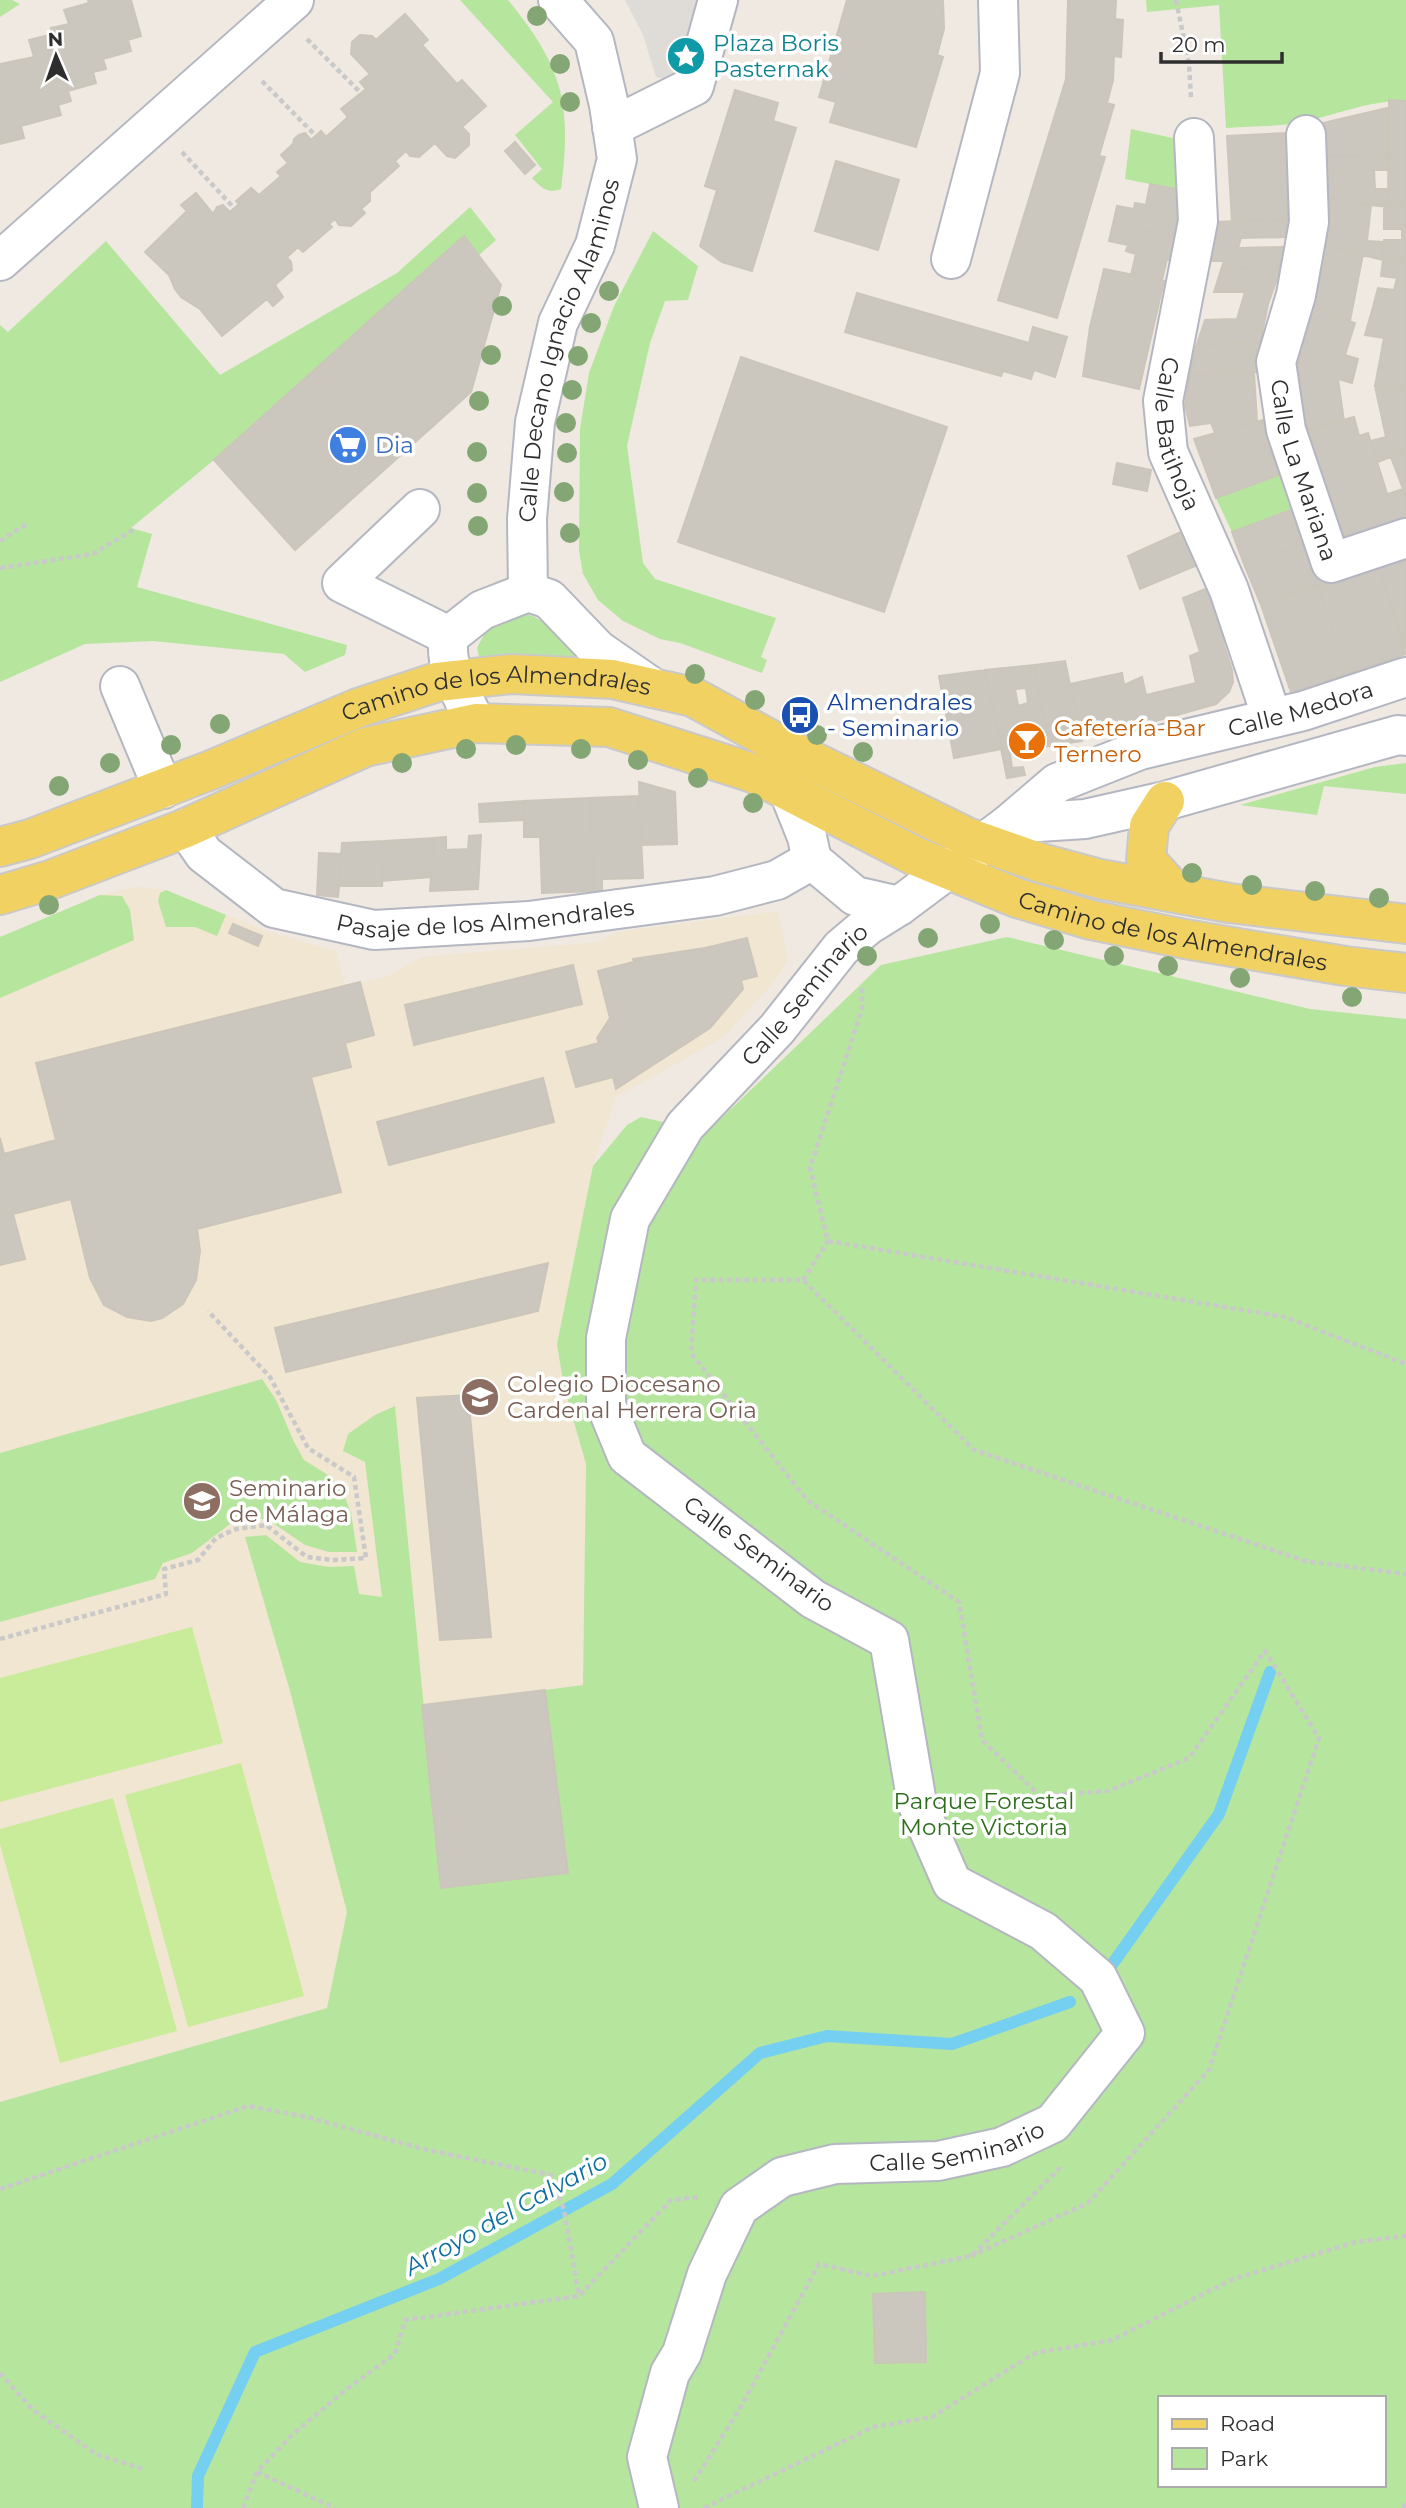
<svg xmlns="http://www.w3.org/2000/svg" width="1406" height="2508" font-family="Montserrat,sans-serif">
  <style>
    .education { fill: #f0e6d1 }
    .green { fill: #b6e59e; fill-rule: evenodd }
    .pitch { fill: #c9ec9a }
    .plaza { fill: #dfdcd8 }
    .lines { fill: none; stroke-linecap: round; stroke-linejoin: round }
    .stream { stroke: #75cff0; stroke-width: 12 }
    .building { fill: #cbc7bf; stroke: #cbc5ba; stroke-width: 2; fill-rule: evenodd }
    .minor-casing { stroke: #b4b7c1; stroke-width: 42 }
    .major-casing { stroke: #c9c9c9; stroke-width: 42 }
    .path { stroke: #c9c9c9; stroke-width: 4.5; stroke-dasharray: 5 3.5; stroke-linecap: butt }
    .minor { stroke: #fff; stroke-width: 38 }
    .major { stroke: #f2d163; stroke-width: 38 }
    .tree { fill: #84a574 }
    .labels { text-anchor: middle; stroke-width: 7; stroke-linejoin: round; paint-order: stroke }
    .culture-label { font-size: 23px; fill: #0d838f; stroke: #fff; text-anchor: start }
    .street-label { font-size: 23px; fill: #2e2e2e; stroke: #fff }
    .shop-label { font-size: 23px; fill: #366cbe; stroke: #fff; text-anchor: start }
    .transit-label { font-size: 23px; fill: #164399; stroke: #fff; text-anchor: start }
    .food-label { font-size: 23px; fill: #c56008; stroke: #fff; text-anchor: start }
    .education-label { font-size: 23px; fill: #785e54; stroke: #fff; text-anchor: start }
    .park-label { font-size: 23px; fill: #2c6e1b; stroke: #fff }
    .water-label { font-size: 24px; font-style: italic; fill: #0d6fa3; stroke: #fff }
  </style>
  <rect width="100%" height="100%" fill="#efe9e1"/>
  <path class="education" d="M137 887 166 890 269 932 336 951 345 986 389 976 422 957 598 942 617 932 778 911 788 961 775 981 724 1037 616 1097 593 1166 564 1387 586 1464 583 1685 545 1690 568 1873 442 1888 327 2008 0 2102V937L100 895Z"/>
  <path class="green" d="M0 0H12L20 4 0 17Z
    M460 0H508C563 67 572 104 561 189 547 194 542 188 532 178L542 169 515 135 553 102Z
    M1146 0H1406V101C1371 100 1338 114 1303 122 1279 127 1251 126 1226 128L1219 5 1147 12Z
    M1131 129 1182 140 1181 190 1125 179Z
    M470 207 496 240 479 255 464 236 214 460 131 528 152 534 137 587 347 645 345 655 305 672 284 654 153 641 85 644 0 682V325L8 332 106 241 220 375 397 273Z
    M653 231 698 266 688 300 665 301 650 343 627 446 643 563 655 579 776 618 761 657 767 660 762 673 680 643 660 639 623 621 598 600 583 574 579 551 580 429 589 373 614 306Z
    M1283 474 1296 508 1232 532 1216 498Z
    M521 612C545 619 567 637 578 659H483L479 657 477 648C490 622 495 623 521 612Z
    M1406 763V794L1324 786 1317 815 1240 805 1375 767Z
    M166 890 226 915 217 936 195 927H166L158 901 160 893Z
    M100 895 122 896 130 910 134 940 0 998V937Z
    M1007 937 1310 1009 1406 1019V2508H0V2102L327 2008 347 1912 290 1691 245 1537 266 1535 300 1562 329 1567 354 1566 359 1594 382 1597 365 1462 343 1451 348 1434 375 1415 395 1406 441 1887 568 1873 545 1690 583 1685 586 1464 564 1387 557 1344 593 1166 627 1125 641 1117 707 1132 881 965ZM1159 2398H1383V2485H1159Z
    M262 1379 276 1400 294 1442 304 1460 328 1475 342 1490 351 1513 357 1552H329L305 1545 267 1519H251L230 1524 192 1553 163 1563 155 1579 0 1622V1453Z"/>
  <path class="pitch" d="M192 1627 223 1743 0 1802V1678Z
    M241 1763 304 1996 188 2027 125 1795Z
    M113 1798 177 2031 60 2063 0 1844V1829Z"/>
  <path class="plaza" d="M625 0H740L715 84 694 86 656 77 643 35Z"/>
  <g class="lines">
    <path class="stream" d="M1111 1966 1219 1814 1270 1672
      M197 2508 198 2476 255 2352 439 2279 612 2184 760 2053 827 2036 952 2044 1070 2002"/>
  </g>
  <path class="building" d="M88 0H131L141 36 128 40 131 51 103 59 106 69 93 72 96 83 68 91 71 101 58 105 61 115 21 126 24 138 0 144V64L34 57 29 40 53 34 51 28 69 24 64 10 89 3Z
    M847 0H943L944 29 937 55 943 57 916 147 830 122 836 102 819 97Z
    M1068 0H1116L1115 19 1123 20 1121 57 1114 56 1113 80 1107 103 1114 105 1099 156 1105 157 1057 318 998 300 1066 79Z
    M405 14 428 40 422 45 457 84 462 80 486 106 462 127 469 134V145L455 158 447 156 435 143 419 157 410 156 406 151 395 161 399 166 370 192V201L361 209 365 213 351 226 339 225 335 219 329 224 332 227 303 252 298 247 287 257 291 262 292 270 275 285 283 297 273 306 267 299 222 336 200 309 181 297 175 289 169 275 145 252 187 211 181 205 196 193 213 214 217 207 223 205 230 212 239 204 236 201 251 188 259 195 281 176 277 172 288 163 281 155 293 144 294 139 299 135 305 133 311 140 321 131 326 137 348 117 341 109 366 89 360 82 370 74 351 54 352 42 360 35 372 36 376 40Z
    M735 90 778 103 773 121 796 128 752 271 722 262 700 246 717 190 705 186Z
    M1389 100 1406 101V205L1388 207Z
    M1387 108V154L1324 157 1323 123Z
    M1287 133 1292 219 1232 222 1227 136Z
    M515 142 535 165 525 174 505 151Z
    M1387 154V170H1374L1375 189H1387L1388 207 1326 199 1324 157Z
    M836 161 899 180 878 250 815 231Z
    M1150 184 1181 190 1179 237 1113 224 1117 206 1134 209 1135 203 1146 205Z
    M1326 199 1371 205 1367 241 1383 242V260L1321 245Z
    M1406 205V258L1383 260 1384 240H1402V229H1384V207Z
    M1292 219 1289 237 1241 238 1238 248 1286 247 1282 265 1221 270 1224 261H1208L1215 222Z
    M1113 224 1179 237 1171 261 1167 259 1162 280 1131 275 1136 254 1126 251 1128 245 1109 241Z
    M464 236 501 285 471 392 295 550 214 460Z
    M1321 245 1363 254 1350 321 1311 307Z
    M1406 258V313L1373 307 1378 288 1394 290 1397 278 1381 276 1383 260Z
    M1282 265 1268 304 1260 343H1234L1196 347 1205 320 1237 319 1245 292H1214L1221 270Z
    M1104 269 1164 281 1139 389 1083 376 1090 327Z
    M857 293 1029 343 1033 327 1067 337 1055 377 1034 370 1031 379 1003 371 1001 376 845 332Z
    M1311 307 1355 323 1345 355 1358 359 1352 383 1338 379 1293 360Z
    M1373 307 1406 313V388L1375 386 1384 338 1365 335Z
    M1234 343H1260V372L1189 375 1196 347Z
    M741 357 947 427 884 612 678 542Z
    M1293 360 1338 379 1344 421 1306 430Z
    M1254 373 1257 422 1215 433 1211 423 1190 426 1185 405 1189 375Z
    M1375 386 1406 388V451L1378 462 1371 441 1386 437Z
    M1354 417 1359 436 1368 433 1396 522 1344 543 1323 488 1306 430Z
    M1263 420 1270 445 1206 471 1194 439Z
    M1270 445 1279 475 1216 498 1206 471Z
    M1406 451V519L1396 522 1388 494 1403 489 1391 457Z
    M1117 463 1151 470 1147 491 1113 484Z
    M1296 508 1309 541 1244 564 1232 532Z
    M1183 531 1200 564 1140 589 1128 556Z
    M1309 541 1325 582 1261 605 1244 564Z
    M1406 557V649L1377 566Z
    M1377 566 1406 654 1348 674 1319 586Z
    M1319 586 1348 674 1292 695 1261 605Z
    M1210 587 1230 639 1200 652 1183 598Z
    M1223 642 1232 670 1233 682 1229 692 1216 704 1102 736 1101 730 1081 735 1070 684 1122 673 1124 685 1142 677 1146 695 1196 683 1190 656Z
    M1065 661 1082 741 1049 746 1034 665Z
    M1034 665 1049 746 1010 753 1012 768 1023 767 1025 775 1007 778 985 670ZM1026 688 1028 703 1018 706 1015 689Z
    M985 670 1002 749 954 758 939 676Z
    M639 782 675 792 677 844 641 845Z
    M639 796 643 878 602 879V891H594L590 798Z
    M590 798 594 891 542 893 540 837H524V801Z
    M524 801V820L480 822 479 804Z
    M481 835 478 889 430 891 434 838 446 837V850L468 849 469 836Z
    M434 838 431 877 382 881 385 841Z
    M385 841 382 886H339L342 843Z
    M319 853 342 854 338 897 317 895Z
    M233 924 262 936 258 946 229 933Z
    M747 938 757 976 741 980 743 989 710 1028 616 1089 613 1077 576 1087 566 1052 599 1043 597 1038 610 1018 598 971 634 962 633 959 705 948Z
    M573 965 582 1004 414 1045 405 1005Z
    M360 982 374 1035 345 1043 351 1067 311 1077 341 1192 197 1229 200 1251 196 1280 183 1304 162 1318 151 1321 127 1317 104 1305 90 1278 71 1199 13 1214 25 1259 0 1265V1138L4 1154 56 1140 36 1063Z
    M543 1078 554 1122 389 1165 377 1122Z
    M548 1263 538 1311 286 1372 275 1328Z
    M468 1395 491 1637 440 1640 417 1398Z
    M545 1690 568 1873 441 1888 422 1705Z
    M925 2292 926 2362 875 2363 873 2294Z"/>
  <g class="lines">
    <g class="minor-casing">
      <g id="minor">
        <path d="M612 127 694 86 718 0"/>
        <path id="s1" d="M1306 135 1309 222 1296 295 1276 362 1286 430 1331 563 1406 538"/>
        <path id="s2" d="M1194 138 1198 221 1163 401 1168 452 1229 590 1272 718"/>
        <path d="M951 259 1000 73 998 0"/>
        <path d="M0 261 294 0"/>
        <path d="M420 509 342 583 449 636"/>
        <path id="s3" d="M528 592 527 519 535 422 558 323 595 245 617 159 609 105 594 41 558 0"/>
        <path d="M120 686 163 789"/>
        <path d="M476 723C463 697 443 667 449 636L482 610 528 592 549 599 598 650 653 688"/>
        <path d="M789 792 807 837 812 860 855 896 899 906"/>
        <path d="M1009 824 1085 819 1165 801 1398 735 1406 736"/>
        <path id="s4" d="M186 828 204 854 274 908 374 930 529 921 715 896 777 880 812 860"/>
        <path id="s5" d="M659 2508 647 2457 670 2373 682 2353 707 2274 739 2207 782 2177 835 2164 938 2161 1002 2147 1053 2123 1125 2033 1098 1978 1043 1931 952 1883 917 1803 889 1640 813 1599 627 1456 606 1405V1338L630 1219 685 1126 777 1029 841 948 867 926 899 906 1009 824 1057 783 1140 750 1303 711 1406 677"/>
      </g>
    </g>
    <g class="major-casing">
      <g id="major">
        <path d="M1165 801 1149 826 1146 860 1175 892"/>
        <path id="s6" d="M0 847 30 839 211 770 358 708 437 682 512 674 612 679 693 697 782 746 967 837 1041 863 1100 879 1229 903 1406 924"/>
        <path id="s7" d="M0 895 50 880 186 828 365 747 476 723 609 727 753 773 915 856 1017 898 1091 920 1185 939 1345 966 1406 973"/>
      </g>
    </g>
    <path class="path" d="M1176 0 1189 64 1191 98
      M307 39 361 93
      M262 81 315 135
      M182 152 234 208
      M0 541 28 523
      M0 568 93 554 134 529
      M862 988V1009L810 1168 828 1241 1285 1317 1406 1364
      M803 1280 828 1241
      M0 1639 166 1594 164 1569 198 1560 216 1538 236 1529 266 1525 307 1557 332 1560 366 1558 354 1477 308 1448 270 1377 208 1311
      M0 2189 248 2106 307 2117 427 2150 551 2175 564 2210 579 2296
      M971 2256 1088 2203 1209 2070 1319 1738 1265 1651 1189 1758 1108 1791 1040 1796 982 1740 959 1602 807 1500 691 1353 696 1280H803L974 1450 1305 1561 1406 1574
      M0 2373 33 2410 96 2454 146 2470
      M257 2472 335 2508
      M694 2481 739 2410 819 2264 872 2276 971 2256 1059 2169V2165
      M243 2508 257 2472 292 2435 348 2388 395 2354 405 2320 579 2296 671 2200 700 2197
      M704 2508 873 2427 932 2417 1035 2353 1112 2340 1233 2279 1356 2242 1406 2236
      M1403 2508 1406 2502"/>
    <use href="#minor" class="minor"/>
    <use href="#major" class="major"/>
  </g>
  <g class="tree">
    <circle cx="537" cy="16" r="10"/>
    <circle cx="560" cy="64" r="10"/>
    <circle cx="570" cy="102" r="10"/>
    <circle cx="609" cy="291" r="10"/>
    <circle cx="502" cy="306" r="10"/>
    <circle cx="591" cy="323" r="10"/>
    <circle cx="491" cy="355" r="10"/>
    <circle cx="578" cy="356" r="10"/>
    <circle cx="572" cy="390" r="10"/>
    <circle cx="479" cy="401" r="10"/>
    <circle cx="566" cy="423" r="10"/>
    <circle cx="477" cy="452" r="10"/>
    <circle cx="567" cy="453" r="10"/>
    <circle cx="564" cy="492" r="10"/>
    <circle cx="477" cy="493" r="10"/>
    <circle cx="478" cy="526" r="10"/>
    <circle cx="570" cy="533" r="10"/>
    <circle cx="695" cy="674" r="10"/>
    <circle cx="755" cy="700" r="10"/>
    <circle cx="220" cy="724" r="10"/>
    <circle cx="817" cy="735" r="10"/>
    <circle cx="171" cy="745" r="10"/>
    <circle cx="516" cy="745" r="10"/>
    <circle cx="466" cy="749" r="10"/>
    <circle cx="581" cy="749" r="10"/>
    <circle cx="863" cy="752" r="10"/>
    <circle cx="638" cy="760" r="10"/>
    <circle cx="110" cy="763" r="10"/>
    <circle cx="402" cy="763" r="10"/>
    <circle cx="698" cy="778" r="10"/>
    <circle cx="59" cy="786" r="10"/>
    <circle cx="753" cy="803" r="10"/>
    <circle cx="1192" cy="873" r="10"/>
    <circle cx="1252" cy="885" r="10"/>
    <circle cx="1315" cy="891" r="10"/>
    <circle cx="1379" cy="898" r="10"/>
    <circle cx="49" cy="905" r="10"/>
    <circle cx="990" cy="924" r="10"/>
    <circle cx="928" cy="938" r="10"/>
    <circle cx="1054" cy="940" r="10"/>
    <circle cx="867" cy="956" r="10"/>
    <circle cx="1114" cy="956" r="10"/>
    <circle cx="1168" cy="966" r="10"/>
    <circle cx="1240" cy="978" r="10"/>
    <circle cx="1352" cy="997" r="10"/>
  </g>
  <defs>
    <g id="sight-disc" transform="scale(2.0125)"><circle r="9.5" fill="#0f9aa8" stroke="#fff"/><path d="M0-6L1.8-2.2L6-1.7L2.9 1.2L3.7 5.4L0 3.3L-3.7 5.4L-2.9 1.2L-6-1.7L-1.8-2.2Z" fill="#fff"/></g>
    <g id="supermarket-disc" transform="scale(2.0125)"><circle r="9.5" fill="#3f7fe0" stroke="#fff"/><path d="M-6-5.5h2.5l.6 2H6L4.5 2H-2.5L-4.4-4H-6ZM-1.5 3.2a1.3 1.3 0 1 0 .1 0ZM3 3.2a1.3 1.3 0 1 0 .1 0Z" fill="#fff"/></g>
    <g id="bus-disc" transform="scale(2.0125)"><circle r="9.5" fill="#1a4fb4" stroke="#fff"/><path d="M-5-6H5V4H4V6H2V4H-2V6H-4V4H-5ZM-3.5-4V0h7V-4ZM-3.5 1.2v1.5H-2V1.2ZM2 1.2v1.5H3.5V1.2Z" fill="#fff"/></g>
    <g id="bar-disc" transform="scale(2.0125)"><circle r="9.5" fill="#e8710a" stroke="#fff"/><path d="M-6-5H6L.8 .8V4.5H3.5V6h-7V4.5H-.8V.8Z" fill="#fff"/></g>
    <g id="school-disc" transform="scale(2.0125)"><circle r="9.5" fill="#8d6e63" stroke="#fff"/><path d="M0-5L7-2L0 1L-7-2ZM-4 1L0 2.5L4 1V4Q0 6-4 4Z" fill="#fff"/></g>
    <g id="university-disc" transform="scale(2.0125)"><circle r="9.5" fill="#8d6e63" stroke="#fff"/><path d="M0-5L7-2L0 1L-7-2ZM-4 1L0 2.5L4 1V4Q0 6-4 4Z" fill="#fff"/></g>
  </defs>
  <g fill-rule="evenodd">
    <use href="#sight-disc" x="686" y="56"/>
    <use href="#supermarket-disc" x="348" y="445"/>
    <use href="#bus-disc" x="800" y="715"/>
    <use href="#bar-disc" x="1027" y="741"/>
    <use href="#school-disc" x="480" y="1397"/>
    <use href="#university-disc" x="202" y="1501"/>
  </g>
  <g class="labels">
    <g class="culture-label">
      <text x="713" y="51">Plaza Boris<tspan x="713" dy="26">Pasternak</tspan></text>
    </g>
    <g class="street-label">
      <text dy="8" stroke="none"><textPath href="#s3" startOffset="248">Calle Decano Ignacio Alaminos</textPath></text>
      <text dy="8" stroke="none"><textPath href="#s2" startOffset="301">Calle Batihoja</textPath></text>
      <text dy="8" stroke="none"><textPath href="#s1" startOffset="343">Calle La Mariana</textPath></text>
      <text dy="8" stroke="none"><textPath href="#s6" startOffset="525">Camino de los Almendrales</textPath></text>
      <text dy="8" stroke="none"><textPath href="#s5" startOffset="2693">Calle Medora</textPath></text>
      <text dy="8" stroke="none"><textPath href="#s4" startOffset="334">Pasaje de los Almendrales</textPath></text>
      <text dy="8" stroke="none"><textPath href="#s7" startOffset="1244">Camino de los Almendrales</textPath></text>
      <text dy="8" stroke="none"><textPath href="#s5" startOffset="2107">Calle Seminario</textPath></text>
      <text transform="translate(759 1554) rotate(36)" y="8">Calle Seminario</text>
      <text dy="8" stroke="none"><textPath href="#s5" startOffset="551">Calle Seminario</textPath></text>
    </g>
    <g class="shop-label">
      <text x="375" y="453">Dia</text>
    </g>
    <g class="transit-label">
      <text x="827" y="710">Almendrales<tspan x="827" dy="26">- Seminario</tspan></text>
    </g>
    <g class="food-label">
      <text x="1054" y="736">Cafetería-Bar<tspan x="1054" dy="26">Ternero</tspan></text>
    </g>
    <g class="education-label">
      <text x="507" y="1392">Colegio Diocesano<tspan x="507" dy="26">Cardenal Herrera Oria</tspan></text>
      <text x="229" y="1496">Seminario<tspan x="229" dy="26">de Málaga</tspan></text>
    </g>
    <g class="park-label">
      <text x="984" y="1809">Parque Forestal<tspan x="984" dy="26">Monte Victoria</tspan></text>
    </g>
    <g class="water-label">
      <text transform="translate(506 2214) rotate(-29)" y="8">Arroyo del Calvario</text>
    </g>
  </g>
  <rect x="1158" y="2396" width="228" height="91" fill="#ffffff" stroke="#ababab" stroke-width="2"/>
  <rect x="1172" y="2419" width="35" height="10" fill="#f2d163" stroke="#ababab" stroke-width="2"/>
  <text x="1220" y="2431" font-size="21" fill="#2e2e2e">Road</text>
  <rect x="1172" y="2448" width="35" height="21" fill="#b6e59e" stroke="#ababab" stroke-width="2"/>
  <text x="1220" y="2466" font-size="21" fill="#2e2e2e">Park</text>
  <g transform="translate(56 56) rotate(358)" stroke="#ffffff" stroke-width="5" paint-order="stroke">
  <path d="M0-5L12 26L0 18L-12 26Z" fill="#2e2e2e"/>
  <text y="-10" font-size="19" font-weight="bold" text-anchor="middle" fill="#2e2e2e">N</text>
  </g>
  <path d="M1161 52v10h121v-10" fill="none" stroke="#2e2e2e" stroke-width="3.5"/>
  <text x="1172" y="52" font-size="21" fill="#2e2e2e" stroke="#ffffff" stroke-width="5" paint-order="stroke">20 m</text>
</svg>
